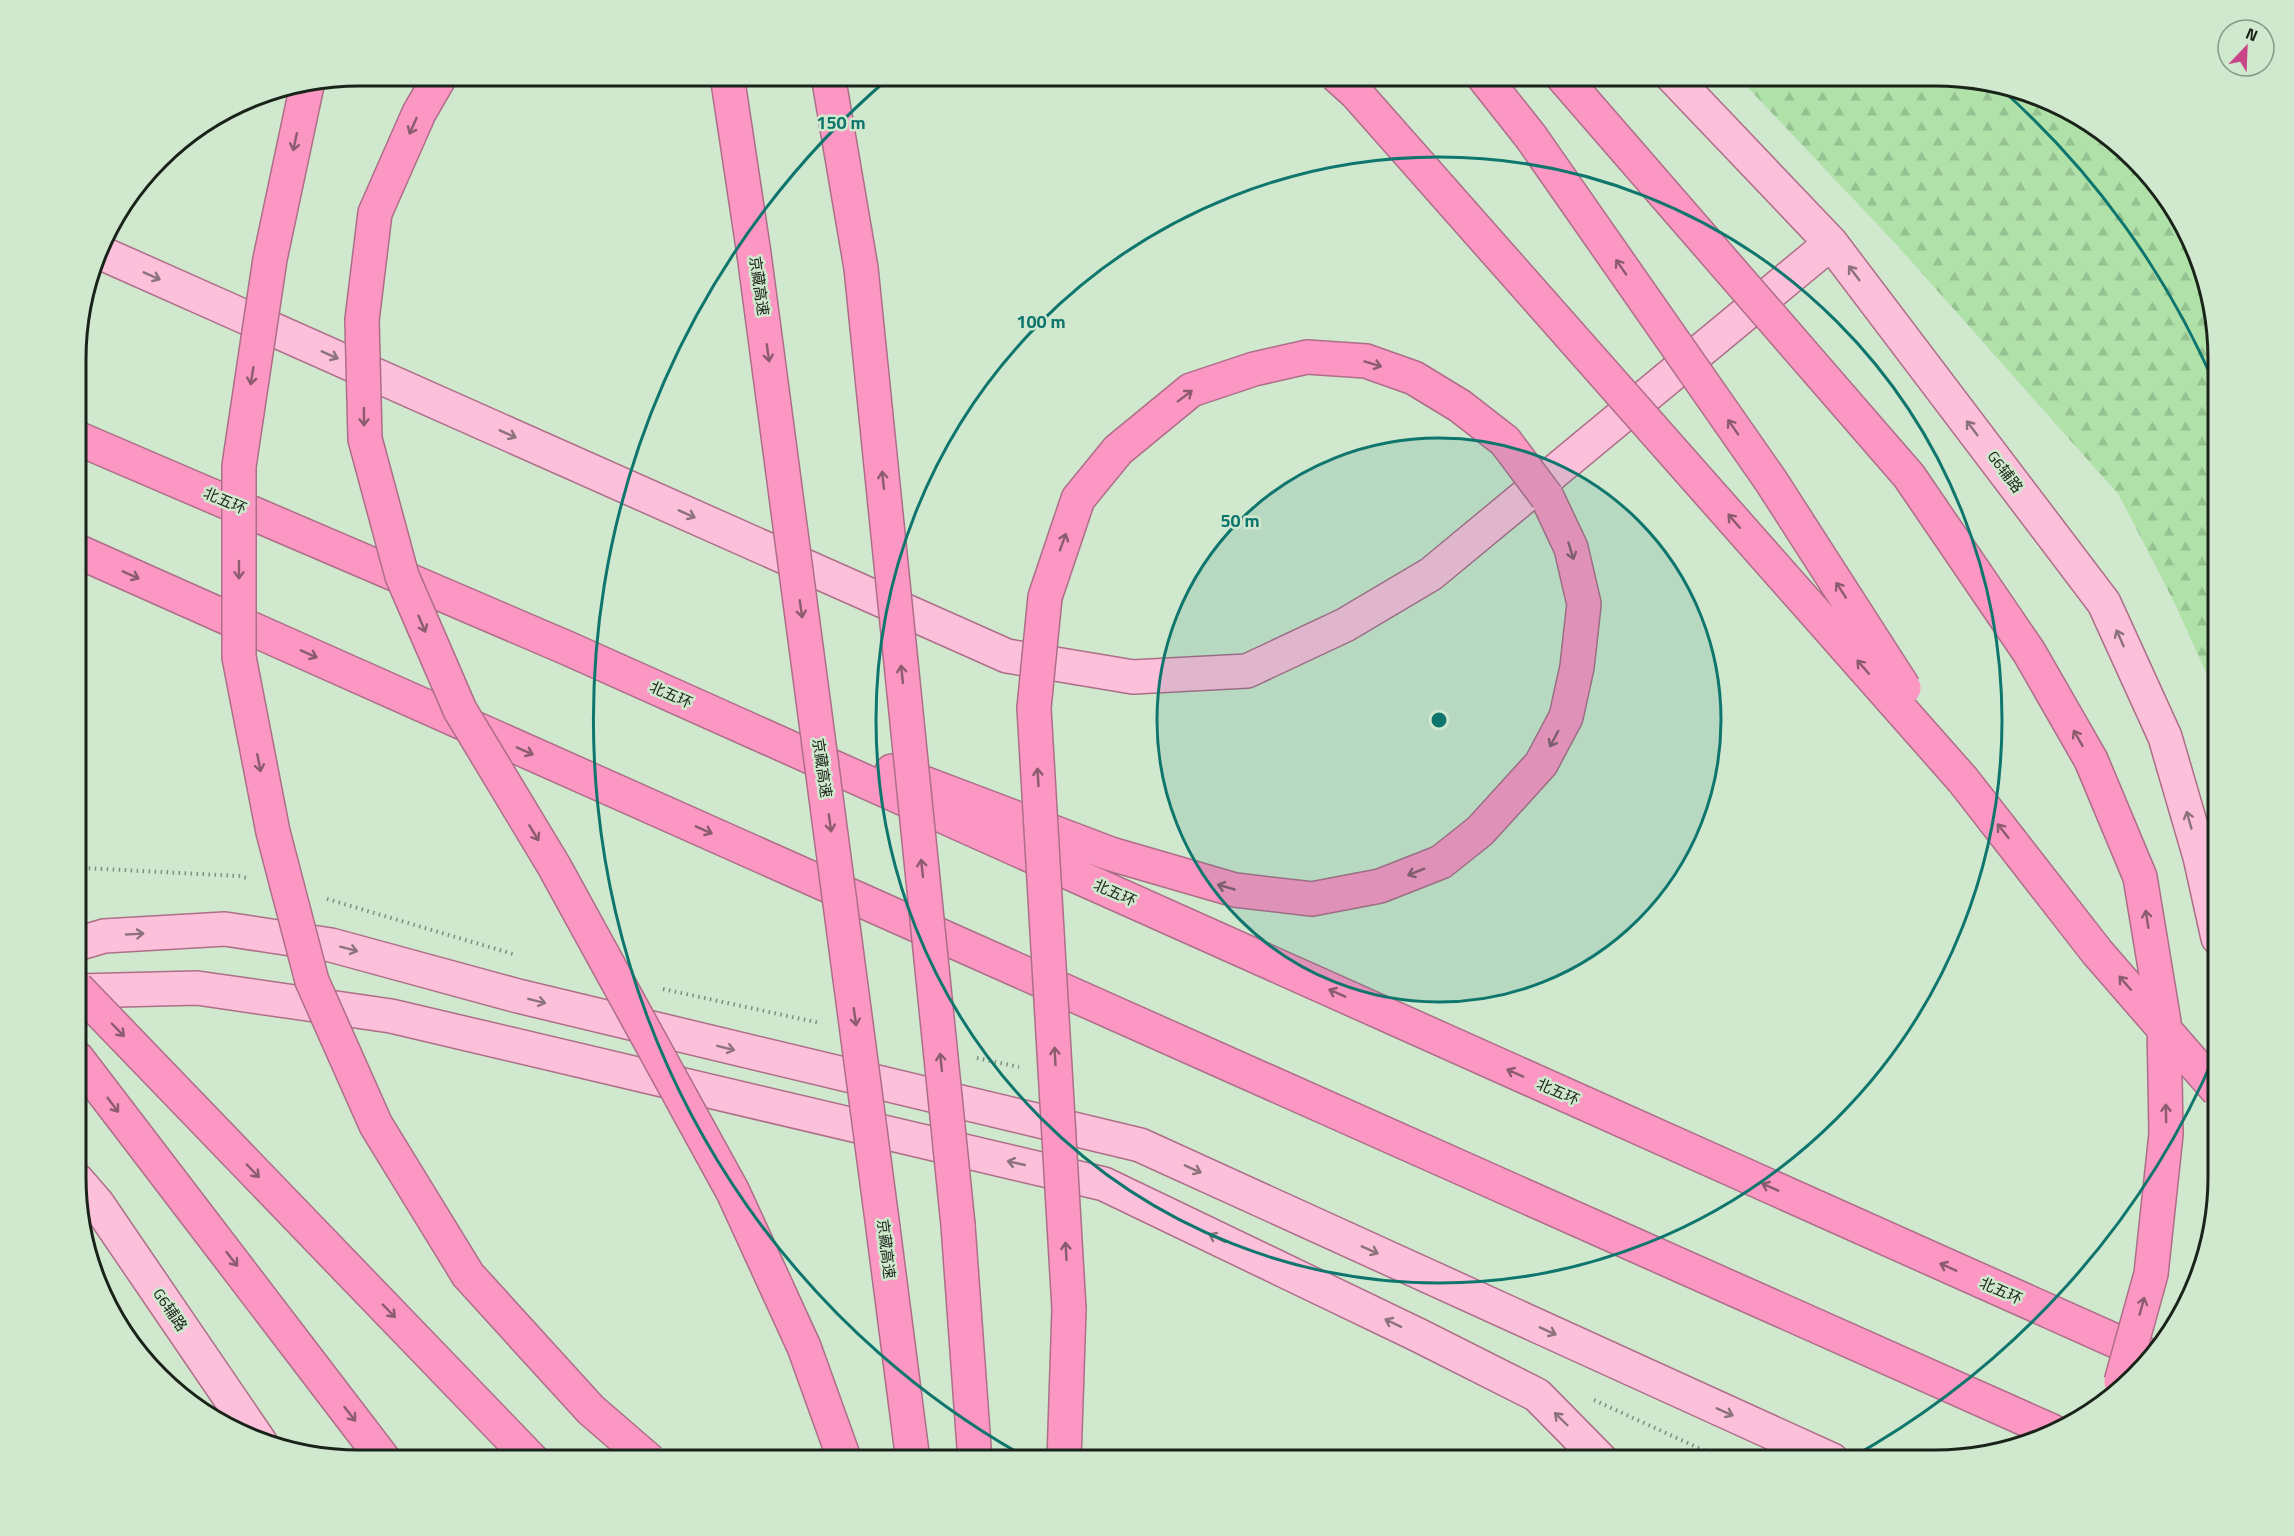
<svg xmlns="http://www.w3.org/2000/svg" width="2294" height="1536" font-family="'Titillium Web','Noto Sans SC',sans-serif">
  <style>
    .forest { fill: url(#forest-firs) }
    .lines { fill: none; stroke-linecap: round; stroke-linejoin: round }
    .primary-casing { stroke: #ad6e88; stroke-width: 36 }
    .motorway-casing { stroke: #ad6e88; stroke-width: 36 }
    .path { stroke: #7e8f7c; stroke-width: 4; stroke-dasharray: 1.5 4.5; stroke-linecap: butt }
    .primary { stroke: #fdc0db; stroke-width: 33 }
    .motorway { stroke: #fc96c3; stroke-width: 33 }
    .motorway-bridge-casing { stroke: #ad6e88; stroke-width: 36; stroke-linecap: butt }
    .motorway-bridge { stroke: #fc96c3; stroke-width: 33 }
    .oneway { stroke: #8b5c6e }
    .oneway2 { stroke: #8c727a }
    .ring { fill: none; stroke: #0f766e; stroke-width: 3 }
    .labels { text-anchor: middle; stroke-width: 5; stroke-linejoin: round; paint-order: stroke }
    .street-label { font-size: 15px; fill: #1a2319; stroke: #d0e8cd }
    .rim { fill: none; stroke: #1a2319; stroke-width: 3 }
    .centre { fill: #0f766e; stroke: #d0e8cd; stroke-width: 3 }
    .ring-label { font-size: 18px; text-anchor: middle; font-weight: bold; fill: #0f766e; stroke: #d0e8cd; stroke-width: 5; stroke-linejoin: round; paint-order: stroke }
  </style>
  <defs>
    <pattern id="forest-firs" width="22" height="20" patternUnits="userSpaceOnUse" patternTransform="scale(1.5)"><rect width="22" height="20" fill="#afe1a9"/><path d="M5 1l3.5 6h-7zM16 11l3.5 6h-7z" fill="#96c191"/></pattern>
  </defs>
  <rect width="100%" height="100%" fill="#d0e8cd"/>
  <path class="forest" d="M1736 75H1936L2026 90 2093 123 2181 217 2218 340V699L2176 606 2119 495 1895 243Z"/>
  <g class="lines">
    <g class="primary-casing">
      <path id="primary" d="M1671 75 1831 243 2104 603 2165 737 2200 857 2218 938
        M99 252 1007 656 1133 677 1247 671 1345 625 1431 574 1831 243
        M77 944 104 936 225 929 331 945 518 996 1140 1145 1832 1460
        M77 991 197 988 391 1016 1104 1184 1418 1335 1537 1395 1602 1461
        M77 1180 97 1203 260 1442"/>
    </g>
    <g class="motorway-casing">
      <path id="motorway" d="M727 75 754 254
        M828 75 861 268
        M1482 75 1531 137
        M77 438 567 648 2149 1356
        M77 551 2052 1431
        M1045 597 1078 499 1118 450 1191 390 1254 369 1307 357 1366 361 1414 378 1460 406 1505 441
        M892 771 1111 854 1235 890 1312 899 1380 886 1441 862 1480 831 1541 764 1566 717 1577 667 1584 604 1571 548 1547 497
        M77 1058 385 1461
        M958 1225 975 1461
        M883 1228 913 1461
        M1064 1461 1069 1309"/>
    </g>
    <path class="path" d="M2214 735 2218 746
      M77 870 84 868 239 876 247 878
      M327 899 513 954
      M663 989 820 1023
      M977 1058 1019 1067
      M1594 1400 1725 1460"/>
    <use href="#primary" class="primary"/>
    <use href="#motorway" class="motorway"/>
    <g class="motorway-bridge-casing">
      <path id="motorway-bridge" d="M441 75 419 113 375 213 362 320 365 439 402 576 460 710 554 866 733 1192 804 1347 845 1461
        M1336 75 1356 93 1963 780 2097 952 2218 1091
        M1561 75 1909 476 2029 652 2091 760 2140 877 2164 1022 2166 1134 2151 1274 2121 1382
        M307 85 270 259 239 466V657L273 832 312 981 376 1125 468 1275 591 1410 650 1461
        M1531 137 1771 481 1904 688
        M754 254 883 1228
        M861 268 958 1225
        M1505 441 1547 497
        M1045 597 1034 708 1069 1309
        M77 988 533 1461"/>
    </g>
    <use href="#motorway-bridge" class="motorway-bridge"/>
  </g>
  <defs><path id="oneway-shaft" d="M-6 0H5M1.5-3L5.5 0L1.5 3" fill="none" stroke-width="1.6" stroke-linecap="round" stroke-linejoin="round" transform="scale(1.5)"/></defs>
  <g class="oneway">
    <use href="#oneway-shaft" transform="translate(413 126) rotate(114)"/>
    <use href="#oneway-shaft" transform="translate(295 142) rotate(102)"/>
    <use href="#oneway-shaft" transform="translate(1621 267) rotate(-125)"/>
    <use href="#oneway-shaft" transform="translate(768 353) rotate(82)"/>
    <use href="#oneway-shaft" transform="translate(1373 364) rotate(17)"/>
    <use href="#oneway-shaft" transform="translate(252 376) rotate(99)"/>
    <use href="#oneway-shaft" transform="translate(1185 396) rotate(-37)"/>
    <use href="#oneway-shaft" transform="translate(364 417) rotate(89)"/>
    <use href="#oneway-shaft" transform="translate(1733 427) rotate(-125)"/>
    <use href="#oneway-shaft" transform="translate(883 480) rotate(-96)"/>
    <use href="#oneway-shaft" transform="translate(1734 521) rotate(-131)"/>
    <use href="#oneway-shaft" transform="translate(1063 542) rotate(-70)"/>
    <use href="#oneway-shaft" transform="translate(1571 551) rotate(73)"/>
    <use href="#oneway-shaft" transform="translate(239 570) rotate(90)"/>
    <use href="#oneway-shaft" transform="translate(131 575) rotate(24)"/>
    <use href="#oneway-shaft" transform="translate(1841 590) rotate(-123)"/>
    <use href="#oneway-shaft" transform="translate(801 609) rotate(82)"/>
    <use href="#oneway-shaft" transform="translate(422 624) rotate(67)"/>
    <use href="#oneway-shaft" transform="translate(309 654) rotate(24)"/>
    <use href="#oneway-shaft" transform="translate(1863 667) rotate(-131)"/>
    <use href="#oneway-shaft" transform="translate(902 674) rotate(-96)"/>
    <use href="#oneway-shaft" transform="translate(2078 738) rotate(-120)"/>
    <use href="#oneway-shaft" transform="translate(1554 739) rotate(118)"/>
    <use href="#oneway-shaft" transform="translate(525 751) rotate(24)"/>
    <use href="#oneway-shaft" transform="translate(259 763) rotate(79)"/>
    <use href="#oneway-shaft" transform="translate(1038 777) rotate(-93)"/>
    <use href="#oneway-shaft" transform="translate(830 823) rotate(82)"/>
    <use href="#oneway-shaft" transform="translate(704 830) rotate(24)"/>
    <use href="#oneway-shaft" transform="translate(2003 831) rotate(-128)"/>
    <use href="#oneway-shaft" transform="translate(534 833) rotate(59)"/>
    <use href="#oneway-shaft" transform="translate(922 868) rotate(-96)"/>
    <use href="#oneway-shaft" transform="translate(1416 872) rotate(158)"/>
    <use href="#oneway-shaft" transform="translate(1226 887) rotate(-164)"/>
    <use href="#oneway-shaft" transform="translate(2147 919) rotate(-99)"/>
    <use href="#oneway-shaft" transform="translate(2125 983) rotate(-131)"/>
    <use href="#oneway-shaft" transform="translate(1337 993) rotate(-156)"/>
    <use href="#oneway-shaft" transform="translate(855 1017) rotate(82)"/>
    <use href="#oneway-shaft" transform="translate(118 1030) rotate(46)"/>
    <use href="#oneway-shaft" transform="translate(1055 1056) rotate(-93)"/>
    <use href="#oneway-shaft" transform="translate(941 1062) rotate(-96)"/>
    <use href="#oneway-shaft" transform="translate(1515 1073) rotate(-156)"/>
    <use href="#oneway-shaft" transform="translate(113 1105) rotate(53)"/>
    <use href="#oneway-shaft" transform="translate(2166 1113) rotate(-91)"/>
    <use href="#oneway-shaft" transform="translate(253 1171) rotate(46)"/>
    <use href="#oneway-shaft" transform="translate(1770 1187) rotate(-156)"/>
    <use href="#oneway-shaft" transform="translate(1066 1251) rotate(-93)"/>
    <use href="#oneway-shaft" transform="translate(232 1259) rotate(52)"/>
    <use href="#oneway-shaft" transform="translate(1948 1267) rotate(-156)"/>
    <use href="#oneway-shaft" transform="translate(2142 1306) rotate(-74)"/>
    <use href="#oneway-shaft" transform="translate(389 1311) rotate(46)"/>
    <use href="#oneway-shaft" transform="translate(350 1414) rotate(52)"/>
  </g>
  <g class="oneway2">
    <use href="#oneway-shaft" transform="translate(1854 273) rotate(-127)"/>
    <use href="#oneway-shaft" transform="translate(152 276) rotate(24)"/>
    <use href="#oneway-shaft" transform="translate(330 355) rotate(24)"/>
    <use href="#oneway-shaft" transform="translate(1972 428) rotate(-127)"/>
    <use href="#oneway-shaft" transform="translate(508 434) rotate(24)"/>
    <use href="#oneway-shaft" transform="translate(687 514) rotate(24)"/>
    <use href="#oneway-shaft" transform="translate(2120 638) rotate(-114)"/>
    <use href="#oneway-shaft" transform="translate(2189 820) rotate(-106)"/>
    <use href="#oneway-shaft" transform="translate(135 934) rotate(-3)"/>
    <use href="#oneway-shaft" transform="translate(349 949) rotate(15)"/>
    <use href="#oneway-shaft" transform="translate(537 1001) rotate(14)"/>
    <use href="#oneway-shaft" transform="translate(726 1048) rotate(14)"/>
    <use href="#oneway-shaft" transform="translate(1016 1163) rotate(-167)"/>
    <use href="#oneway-shaft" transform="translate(1193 1169) rotate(24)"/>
    <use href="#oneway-shaft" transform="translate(1217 1238) rotate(-154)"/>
    <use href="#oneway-shaft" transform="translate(1370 1250) rotate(24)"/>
    <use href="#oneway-shaft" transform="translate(1393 1323) rotate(-154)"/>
    <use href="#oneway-shaft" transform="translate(1548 1331) rotate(24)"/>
    <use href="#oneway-shaft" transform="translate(1725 1412) rotate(24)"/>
    <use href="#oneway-shaft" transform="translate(1561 1419) rotate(-136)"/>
  </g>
  <circle cx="1439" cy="720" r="282" fill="#0f766e" fill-opacity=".12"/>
  <g class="ring">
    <circle cx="1439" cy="720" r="282"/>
    <circle cx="1439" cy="720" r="563"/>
    <path d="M2217 1050A845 845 0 0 1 1849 1459M1029 1459A845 845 0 0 1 890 77M1999 87A845 845 0 0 1 2217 390"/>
  </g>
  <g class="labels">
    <g class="street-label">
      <text transform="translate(759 286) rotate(82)" y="5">京藏高速</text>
      <text transform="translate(2005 472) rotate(53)" y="5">G6辅路</text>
      <text transform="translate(225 501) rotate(23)" y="5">北五环</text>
      <text transform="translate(671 695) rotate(24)" y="5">北五环</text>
      <text transform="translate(822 768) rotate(82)" y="5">京藏高速</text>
      <text transform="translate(1115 893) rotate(24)" y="5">北五环</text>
      <text transform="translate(1558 1092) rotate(24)" y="5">北五环</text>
      <text transform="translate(886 1249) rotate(83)" y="5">京藏高速</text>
      <text transform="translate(2001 1291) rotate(24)" y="5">北五环</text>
      <text transform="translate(170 1310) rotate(56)" y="5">G6辅路</text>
    </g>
  </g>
  <path d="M0 0H2294V1536H0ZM359 86H1935A273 273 0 0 1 2208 359V1177A273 273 0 0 1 1935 1450H359A273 273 0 0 1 86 1177V359A273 273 0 0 1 359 86Z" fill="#d0e8cd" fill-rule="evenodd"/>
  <path class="rim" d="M359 86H1935A273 273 0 0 1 2208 359V1177A273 273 0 0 1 1935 1450H359A273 273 0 0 1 86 1177V359A273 273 0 0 1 359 86Z"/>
  <circle cx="1439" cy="720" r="9" class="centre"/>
  <g class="ring-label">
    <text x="841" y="129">150 m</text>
    <text x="1041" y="328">100 m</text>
    <text x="1240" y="527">50 m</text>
  </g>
  <g transform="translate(2246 48) rotate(23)"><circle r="28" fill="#d0e8cd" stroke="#879985" stroke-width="1.5"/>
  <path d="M0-4.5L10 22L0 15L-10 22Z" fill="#c94589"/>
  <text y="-9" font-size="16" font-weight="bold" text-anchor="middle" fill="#1a2319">N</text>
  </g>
</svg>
